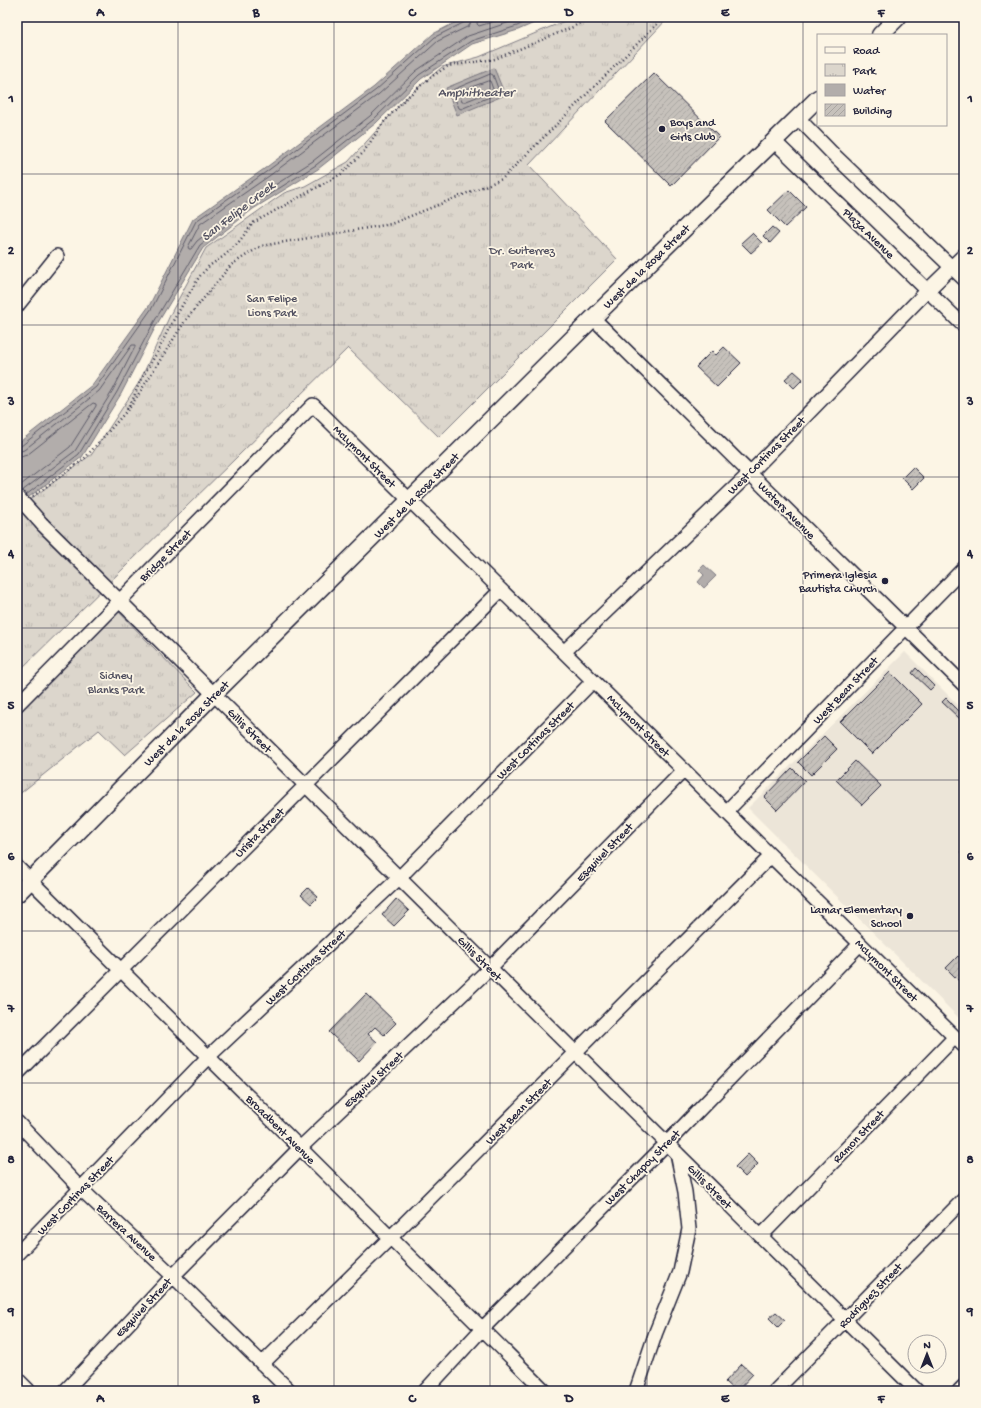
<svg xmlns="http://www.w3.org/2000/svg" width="981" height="1408" font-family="'Gochi Hand',sans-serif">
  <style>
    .built { fill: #ece5d8 }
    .park { fill: url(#park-tufts); stroke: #7f7c84 }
    .water { fill: #b2adab; stroke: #78757e }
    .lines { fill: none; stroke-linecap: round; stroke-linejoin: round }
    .shore { stroke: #5c5a68; stroke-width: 1 }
    .building { fill: url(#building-hatch); stroke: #22223b }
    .minor-casing { stroke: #22223b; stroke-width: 16 }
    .tertiary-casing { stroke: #22223b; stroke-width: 19 }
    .path { stroke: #22223b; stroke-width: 2.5; stroke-dasharray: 1 3; stroke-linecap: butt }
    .minor { stroke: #fcf5e5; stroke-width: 13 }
    .tertiary { stroke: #fcf5e5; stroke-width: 16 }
    .minor-bridge-casing { stroke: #22223b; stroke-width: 16; stroke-linecap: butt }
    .minor-bridge { stroke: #fcf5e5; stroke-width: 13 }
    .grid { fill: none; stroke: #22223b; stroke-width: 1; stroke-opacity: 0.55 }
    .poi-dot { fill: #22223b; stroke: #fcf5e5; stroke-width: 1.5 }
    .labels { text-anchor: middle; stroke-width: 3.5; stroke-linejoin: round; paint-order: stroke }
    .poi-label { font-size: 12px; fill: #22223b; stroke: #fcf5e5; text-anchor: end }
    .street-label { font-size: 12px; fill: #22223b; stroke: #fcf5e5 }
    .park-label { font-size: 12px; fill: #504f5f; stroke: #fcf5e5 }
    .water-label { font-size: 13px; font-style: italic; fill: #545362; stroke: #fcf5e5 }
    .neatline { fill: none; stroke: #22223b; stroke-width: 1.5 }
    .grid-label { font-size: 13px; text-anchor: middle; font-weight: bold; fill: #22223b }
  </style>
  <defs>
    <pattern id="park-tufts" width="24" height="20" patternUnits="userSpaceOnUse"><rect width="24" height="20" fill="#dcd6cc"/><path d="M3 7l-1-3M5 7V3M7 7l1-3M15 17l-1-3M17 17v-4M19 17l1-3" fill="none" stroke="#bcb7b0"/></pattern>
    <pattern id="building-hatch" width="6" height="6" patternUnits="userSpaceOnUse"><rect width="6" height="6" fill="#c6c1bb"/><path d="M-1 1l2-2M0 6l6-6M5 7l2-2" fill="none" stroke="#aaa6a2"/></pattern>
  </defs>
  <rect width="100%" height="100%" fill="#fcf5e5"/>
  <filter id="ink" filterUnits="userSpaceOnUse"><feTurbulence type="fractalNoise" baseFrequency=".025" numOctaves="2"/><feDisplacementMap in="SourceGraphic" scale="8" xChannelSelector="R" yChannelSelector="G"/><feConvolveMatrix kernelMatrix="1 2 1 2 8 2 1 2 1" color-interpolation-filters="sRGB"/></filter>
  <g filter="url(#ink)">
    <path class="built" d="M905 652 964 711V1023L748 808Z"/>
    <path class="park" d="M574 17H669L529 165 617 259 439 437 348 348 17 673V509L92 454 140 381 172 311 206 248 284 193 305 186 348 162 406 98 442 67 479 57Z
      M114 607 197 692 125 755 99 730 17 796V714Z"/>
    <path class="water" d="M466 17H548L518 30 472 44 421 79 376 123 318 169 253 209 203 248 157 324 121 394 82 457 17 506V444L92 385 149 306 193 219 264 169 374 87 433 34Z
      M494 68 505 95 457 115 446 88Z
      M704 565 716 576 704 588 698 582 704 575 699 570Z"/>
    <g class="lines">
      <path class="shore" d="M472 17 471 22 469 26 438 41 379 94 269 176 200 224 188 247 189 249H191L197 241 248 202 313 161 370 116 416 71 468 36 525 17
        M478 17 477 24 479 26 508 17
        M491 74 493 75 499 91V93L461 109 459 108 452 92 453 90Z
        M488 81H490L493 89 492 91 464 102H462L459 94V92Z
        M17 447 21 446 96 387 152 308 196 221 266 172 376 90 435 37 465 22 467 17
        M17 452 24 450 99 391 132 345H135V347L113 390 75 451 22 491
        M17 458 27 455 93 403 96 404V406L70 447 17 488
        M26 495 79 454 117 392 154 322 200 245 251 206 316 165 373 120 419 75 471 41 517 26 537 17"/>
    </g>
    <path class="building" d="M654 73 719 137 671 186 605 121Z
      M789 190 806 207 785 227 768 210Z
      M772 227 779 233 770 243 763 236Z
      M752 233 762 243 751 253 741 243Z
      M724 347 741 363 717 387 696 367 712 351 716 355Z
      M794 371 803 379 794 388 785 379Z
      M913 467 924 478 913 489 902 478Z
      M916 668 934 686 930 690 912 673Z
      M890 672 922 704 872 754 840 722Z
      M946 698 963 715 960 719 942 702Z
      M824 736 837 749 811 775 798 762Z
      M855 761 881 786 862 805 836 780Z
      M792 768 805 781 777 810 764 797Z
      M964 848V856L960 852Z
      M308 888 318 897 311 904 301 895Z
      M396 899 409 911 394 926 382 915Z
      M958 956 964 962V986L946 968Z
      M366 994 396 1023 384 1035 375 1027 368 1034 377 1042 359 1061 329 1032Z
      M748 1154 758 1164 745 1177 735 1167Z
      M776 1312 785 1320 778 1327 769 1318Z
      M742 1364 753 1374 737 1391H735L725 1382Z"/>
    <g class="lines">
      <g class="minor-casing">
        <path id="minor" d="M798 118 832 153 964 279
          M774 141 964 326
          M17 306 57 256
          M593 318 964 685
          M42 524 917 1391
          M564 652 750 473 928 290 964 255
          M17 705 313 405 964 1046
          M726 812 964 568
          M17 867 545 1391
          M17 1074 501 590
          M17 1122 81 1189 173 1276 290 1391
          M761 1236 955 1037
          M17 1254 208 1057 399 878 593 681
          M262 1364 390 1238 771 856
          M65 1391 173 1276 300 1148 490 968 684 770
          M425 1391 482 1329 667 1143 860 944
          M636 1391 656 1332 680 1272 689 1229 685 1192 677 1153
          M775 1391 964 1199
          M959 1391 964 1386"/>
      </g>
      <g class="tertiary-casing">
        <path id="tertiary" d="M880 35 898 17
          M17 894 214 694 593 318 818 98
          M17 1381 27 1391"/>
      </g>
      <path class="path" d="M127 409 133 399 140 381 158 351 170 326 199 277 209 266 224 256 238 243 253 223 341 174 363 153 383 123 406 98 431 77 448 66 495 59 573 27 590 17
        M33 496 83 460 131 406 185 321 231 265 261 246 391 224 502 179 664 17"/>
      <use href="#minor" class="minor"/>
      <use href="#tertiary" class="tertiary"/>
      <g class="minor-bridge-casing">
        <path id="minor-bridge" d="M17 496 42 524"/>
      </g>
      <use href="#minor-bridge" class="minor-bridge"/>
    </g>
  </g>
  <path class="grid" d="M178 17V1391M334 17V1391M490 17V1391M647 17V1391M803 17V1391M17 174H964M17 325H964M17 477H964M17 628H964M17 780H964M17 931H964M17 1083H964M17 1234H964"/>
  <g class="poi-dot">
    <circle cx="662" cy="129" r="4"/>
    <circle cx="885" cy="581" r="4"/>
    <circle cx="910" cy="916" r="4"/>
  </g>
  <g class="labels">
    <g class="poi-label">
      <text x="670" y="126" text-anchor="start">Boys and<tspan x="670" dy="14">Girls Club</tspan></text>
      <text x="877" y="578">Primera Iglesia<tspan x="877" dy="14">Bautista Church</tspan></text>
      <text x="902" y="913">Lamar Elementary<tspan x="902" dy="14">School</tspan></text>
    </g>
    <g class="street-label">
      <text transform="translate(869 233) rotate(44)" y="4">Plaza Avenue</text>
      <text transform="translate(646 266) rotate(-44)" y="4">West de la Rosa Street</text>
      <text transform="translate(766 455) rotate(-45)" y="4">West Cortinas Street</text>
      <text transform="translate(365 456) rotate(45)" y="4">McLymont Street</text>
      <text transform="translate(416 495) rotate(-45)" y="4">West de la Rosa Street</text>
      <text transform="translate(787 510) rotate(45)" y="4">Waters Avenue</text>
      <text transform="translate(165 555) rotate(-45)" y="4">Bridge Street</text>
      <text transform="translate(845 690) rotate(-46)" y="4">West Bean Street</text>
      <text transform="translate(186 723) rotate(-45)" y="4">West de la Rosa Street</text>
      <text transform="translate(639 725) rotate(45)" y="4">McLymont Street</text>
      <text transform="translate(250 730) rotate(45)" y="4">Gillis Street</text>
      <text transform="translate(535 740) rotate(-45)" y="4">West Cortinas Street</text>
      <text transform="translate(259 832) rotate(-45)" y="4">Urista Street</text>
      <text transform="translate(604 852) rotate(-46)" y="4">Esquivel Street</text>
      <text transform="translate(480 958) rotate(45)" y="4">Gillis Street</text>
      <text transform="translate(305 967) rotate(-43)" y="4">West Cortinas Street</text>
      <text transform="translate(887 970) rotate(45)" y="4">McLymont Street</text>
      <text transform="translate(373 1079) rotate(-43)" y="4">Esquivel Street</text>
      <text transform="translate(518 1111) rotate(-45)" y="4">West Bean Street</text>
      <text transform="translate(281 1129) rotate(45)" y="4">Broadbent Avenue</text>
      <text transform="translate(858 1136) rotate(-46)" y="4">Ramon Street</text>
      <text transform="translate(642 1167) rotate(-45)" y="4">West Chapoy Street</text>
      <text transform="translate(710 1186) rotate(45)" y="4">Gillis Street</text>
      <text transform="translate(75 1195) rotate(-46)" y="4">West Cortinas Street</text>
      <text transform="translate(127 1232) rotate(43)" y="4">Barrera Avenue</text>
      <text transform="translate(870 1295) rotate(-46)" y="4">Rodriguez Street</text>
      <text transform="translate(143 1307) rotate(-47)" y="4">Esquivel Street</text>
    </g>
    <g class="park-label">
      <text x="522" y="254">Dr. Guiterrez<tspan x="522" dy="14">Park</tspan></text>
      <text x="272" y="302">San Felipe<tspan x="272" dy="14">Lions Park</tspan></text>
      <text x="116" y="679">Sidney<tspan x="116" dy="14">Blanks Park</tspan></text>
    </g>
    <g class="water-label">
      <text x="476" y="96">Amphitheater</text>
      <text transform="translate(237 210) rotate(-38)" y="5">San Felipe Creek</text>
    </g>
  </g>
  <rect width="981" height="1408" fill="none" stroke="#fcf5e5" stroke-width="44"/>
  <rect x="817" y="34" width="130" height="92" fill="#fcf5e5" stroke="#a5a1a1"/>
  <rect x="825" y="47" width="20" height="6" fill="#fcf5e5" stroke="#a5a1a1"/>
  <text x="853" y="54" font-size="12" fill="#22223b">Road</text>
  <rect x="825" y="64" width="20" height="12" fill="url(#park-tufts)" stroke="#a5a1a1"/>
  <text x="853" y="74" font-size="12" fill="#22223b">Park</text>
  <rect x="825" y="84" width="20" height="12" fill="#b2adab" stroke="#a5a1a1"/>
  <text x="853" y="94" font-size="12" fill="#22223b">Water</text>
  <rect x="825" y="104" width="20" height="12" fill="url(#building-hatch)" stroke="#a5a1a1"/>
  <text x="853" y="114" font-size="12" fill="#22223b">Building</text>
  <g transform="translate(927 1354)"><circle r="19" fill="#fcf5e5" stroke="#a5a1a1"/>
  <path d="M0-3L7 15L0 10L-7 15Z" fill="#22223b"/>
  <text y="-6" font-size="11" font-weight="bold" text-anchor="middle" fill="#22223b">N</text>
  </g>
  <rect x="22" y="22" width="937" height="1364" class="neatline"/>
  <g class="grid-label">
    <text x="100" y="16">A</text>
    <text x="256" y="16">B</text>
    <text x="412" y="16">C</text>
    <text x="569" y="16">D</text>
    <text x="725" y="16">E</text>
    <text x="881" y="16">F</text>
    <text x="11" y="102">1</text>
    <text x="970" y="102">1</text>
    <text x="11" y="254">2</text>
    <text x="970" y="254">2</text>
    <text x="11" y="405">3</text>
    <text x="970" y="405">3</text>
    <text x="11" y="557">4</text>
    <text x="970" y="557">4</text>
    <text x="11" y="709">5</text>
    <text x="970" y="709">5</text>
    <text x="11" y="860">6</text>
    <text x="970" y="860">6</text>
    <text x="11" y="1012">7</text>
    <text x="970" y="1012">7</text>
    <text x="11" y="1163">8</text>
    <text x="970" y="1163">8</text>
    <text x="11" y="1315">9</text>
    <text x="970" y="1315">9</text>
    <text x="100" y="1402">A</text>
    <text x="256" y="1402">B</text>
    <text x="412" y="1402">C</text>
    <text x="569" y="1402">D</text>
    <text x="725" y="1402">E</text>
    <text x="881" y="1402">F</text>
  </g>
</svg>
